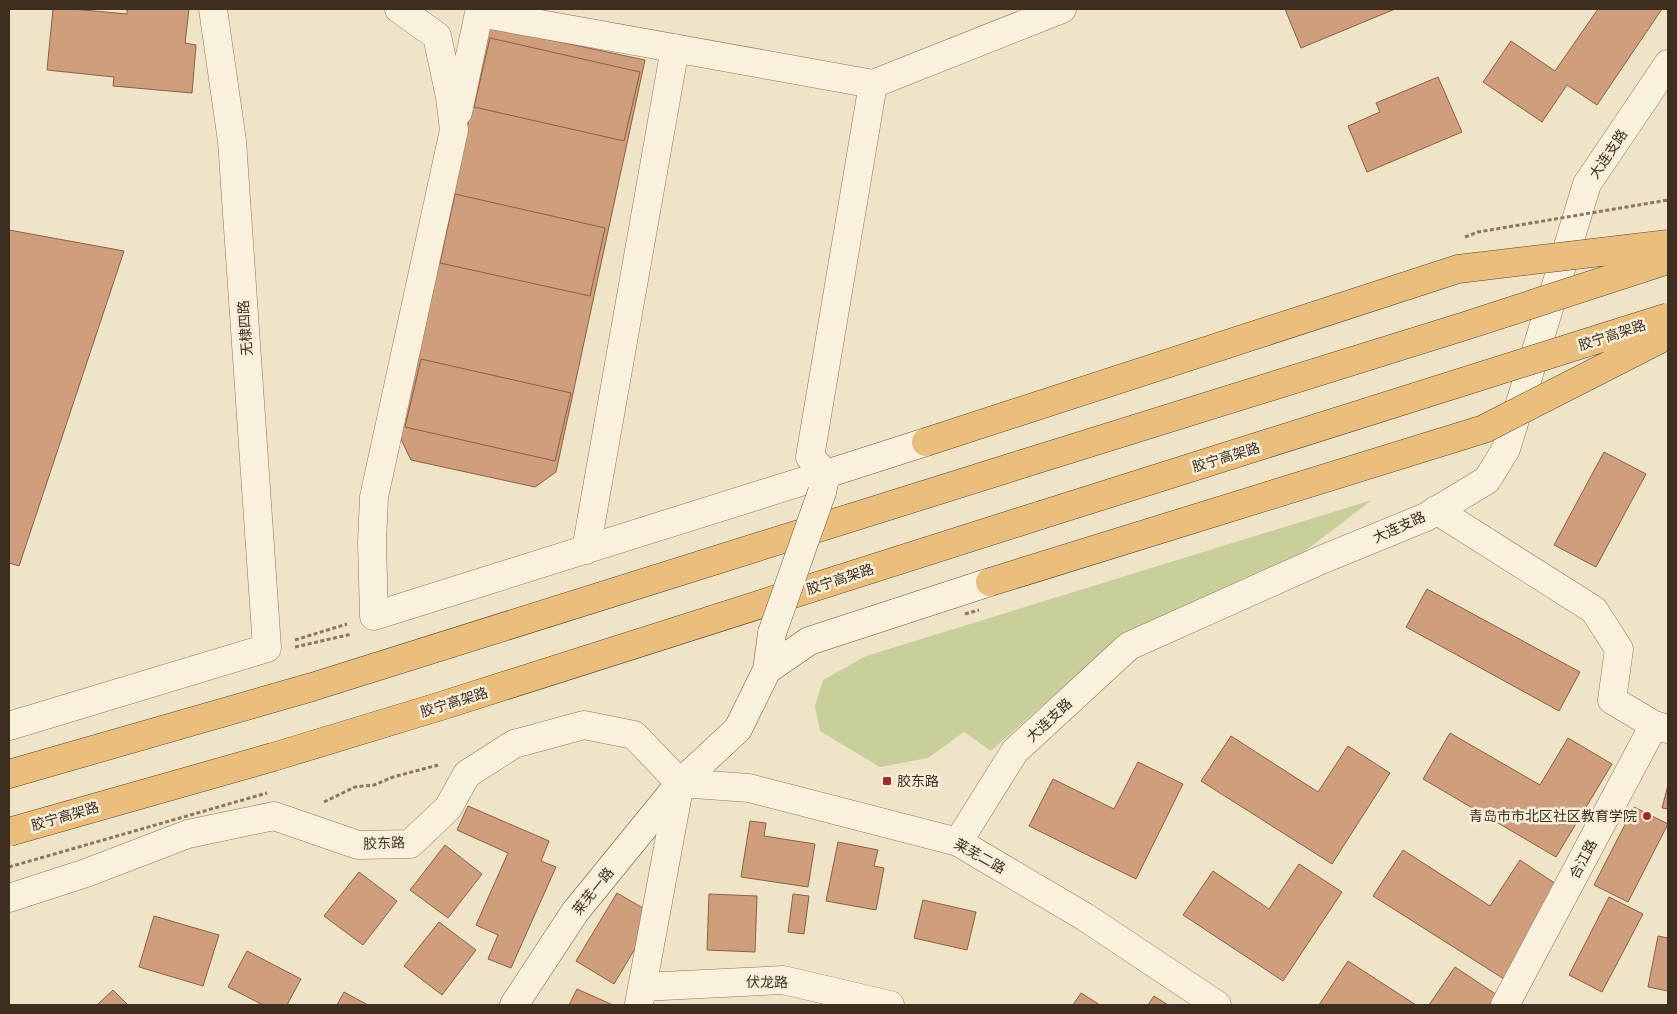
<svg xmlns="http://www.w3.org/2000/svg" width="1677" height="1014" font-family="Merriweather,'Noto Sans SC',serif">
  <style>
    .green { fill: #c9cf9b }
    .building { fill: #cf9f7d; stroke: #8d5f41 }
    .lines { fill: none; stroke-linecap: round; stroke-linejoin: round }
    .minor-casing { stroke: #8d765c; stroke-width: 29 }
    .tertiary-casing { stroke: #8d765c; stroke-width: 29 }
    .secondary-casing { stroke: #6f573f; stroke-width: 29 }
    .trunk-casing { stroke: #5b4430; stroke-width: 29 }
    .path { stroke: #8d765c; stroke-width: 3; stroke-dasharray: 4 2.5; stroke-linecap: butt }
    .minor { stroke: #faf1dc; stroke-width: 28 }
    .tertiary { stroke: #faf1dc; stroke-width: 28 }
    .secondary { stroke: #faf1dc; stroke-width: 28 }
    .trunk { stroke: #eabe7c; stroke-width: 28 }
    .secondary-bridge-casing { stroke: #6f573f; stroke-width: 29; stroke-linecap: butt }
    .trunk-bridge-casing { stroke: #5b4430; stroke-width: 29; stroke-linecap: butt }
    .path-bridge { stroke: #8d765c; stroke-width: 3; stroke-dasharray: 4 2.5; stroke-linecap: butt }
    .secondary-bridge { stroke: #faf1dc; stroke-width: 28 }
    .trunk-bridge { stroke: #eabe7c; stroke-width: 28 }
    .poi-dot { fill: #9e2a2b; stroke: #f7eed8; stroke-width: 2 }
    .labels { text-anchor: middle; stroke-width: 5; stroke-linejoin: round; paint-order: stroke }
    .street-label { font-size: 14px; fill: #3d2e20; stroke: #f7eed8 }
    .poi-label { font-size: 14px; fill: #3d2e20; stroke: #f7eed8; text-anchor: start }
  </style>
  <rect width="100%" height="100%" fill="#f0e4c8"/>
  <path class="green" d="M1372 500 1297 557 1118 638 991 751 964 732 928 758 880 767 820 731 815 706 823 680 866 656Z"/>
  <path class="building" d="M53 9H72L127 14V9H189L185 43 196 45 192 93 113 86 114 77 47 70Z
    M1285 9H1395L1301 48Z
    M1598 9H1662L1597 105 1567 85 1542 122 1483 82 1511 41 1555 71Z
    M489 27 645 60 556 472 535 487 411 460 400 437Z
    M490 38 640 72 624 141 474 107Z
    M1438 77 1462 132 1367 172 1348 126 1380 112 1376 103Z
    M455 194 605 228 590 296 440 263Z
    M9 230 124 251 19 566 9 563Z
    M421 359 571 393 555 461 405 427Z
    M1604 452 1646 474 1596 567 1554 545Z
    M1427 589 1580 672 1559 711 1406 627Z
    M1450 733 1540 785 1568 738 1612 764 1556 857 1423 779Z
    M1231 736 1318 792 1348 746 1390 773 1332 864 1201 781Z
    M1138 762 1183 784 1136 879 1029 826 1053 779 1114 809Z
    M1668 785V809L1662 808Z
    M468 806 549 841 541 861 556 867 511 968 488 959 498 935 476 925 508 853 457 830Z
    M1634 807 1668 824 1628 902 1594 885Z
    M750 821 766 823 764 836 815 844 808 887 741 877Z
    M838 842 878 850 874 866 884 868 876 910 826 901Z
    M445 845 482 874 448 918 410 890Z
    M1403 850 1490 906 1520 860 1562 888 1504 979 1373 896Z
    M1299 864 1342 892 1283 981 1183 915 1213 871 1269 909Z
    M359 872 397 901 363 945 324 916Z
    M617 893 655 915 614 984 576 961Z
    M709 894 757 896 755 952 707 950Z
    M793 894 809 896 804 934 788 932Z
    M1609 897 1643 914 1602 992 1569 975Z
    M923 900 976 912 967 950 914 938Z
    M154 916 219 935 203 986 139 967Z
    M439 922 476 950 442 995 404 966Z
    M1658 936 1668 938V991L1648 987Z
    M247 951 301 979 287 1005H263L228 987Z
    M1348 961 1416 1005H1319Z
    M1455 967 1497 995 1490 1005H1429Z
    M577 989 613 1005H569Z
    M113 990 128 1005H97Z
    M344 992 368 1005H337Z
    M1081 993 1100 1005H1073Z
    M1154 996 1168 1005H1148Z"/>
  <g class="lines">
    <g class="minor-casing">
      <path id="minor" d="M399 9 437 36 450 97 454 130 374 497 372 542 374 616 826 474 810 457 873 84
        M458 112 479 13 873 84 1062 9
        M1436 510 1594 610 1619 649 1612 700 1654 725
        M586 550 675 48
        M9 726 267 648 232 141 213 9
        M680 783 749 788 958 842 1085 917 1217 1005
        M958 842 1015 751 1129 646 1321 560 1426 517 1487 480 1506 449 1587 184 1668 64
        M9 898 86 873 188 834 274 816 358 845 410 844 448 808 467 774 514 744 584 725 634 735 680 783
        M642 987 783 980 890 1005
        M639 1004 680 783"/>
    </g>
    <g class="tertiary-casing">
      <path id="tertiary" d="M1505 1005 1654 725 1668 729"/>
    </g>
    <g class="secondary-casing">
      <path id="secondary" d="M822 492 826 474 926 442
        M767 670 809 641 990 582
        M514 1005 575 912 680 783 738 729 767 670 772 633"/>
    </g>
    <g class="trunk-casing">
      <path id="trunk" d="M273 757 441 706 1041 515
        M9 774 312 687 1022 464"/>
    </g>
    <path class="path" d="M295 640 347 624
      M295 647 352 634
      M324 802 355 787 374 785 393 777 438 765"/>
    <use href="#minor" class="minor"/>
    <use href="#tertiary" class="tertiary"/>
    <use href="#secondary" class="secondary"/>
    <use href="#trunk" class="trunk"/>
    <g class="secondary-bridge-casing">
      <path id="secondary-bridge" d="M772 633 822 492"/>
    </g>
    <g class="trunk-bridge-casing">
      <path id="trunk-bridge" d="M926 442 1458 269 1668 244
        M1022 464 1465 326 1668 260
        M1041 515 1668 317
        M990 582 1484 429 1668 335
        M9 832 273 757"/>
    </g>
    <path class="path-bridge" d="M1465 237 1478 232 1668 200
      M965 614 979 610
      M9 867 267 793"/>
    <use href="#secondary-bridge" class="secondary-bridge"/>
    <use href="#trunk-bridge" class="trunk-bridge"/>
  </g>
  <g class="poi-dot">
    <rect x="882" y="776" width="10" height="10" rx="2.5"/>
    <circle cx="1647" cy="816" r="5"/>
  </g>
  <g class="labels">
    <g class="street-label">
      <text transform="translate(1608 154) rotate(-56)" y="5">大连支路</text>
      <text transform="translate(245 328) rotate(-94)" y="5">无棣四路</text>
      <text transform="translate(1612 335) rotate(-18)" y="5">胶宁高架路</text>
      <text transform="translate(1226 457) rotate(-17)" y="5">胶宁高架路</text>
      <text transform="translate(1399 527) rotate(-24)" y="5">大连支路</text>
      <text transform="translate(840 579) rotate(-18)" y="5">胶宁高架路</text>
      <text transform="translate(454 702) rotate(-17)" y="5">胶宁高架路</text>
      <text transform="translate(1049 720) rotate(-43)" y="5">大连支路</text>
      <text transform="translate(65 816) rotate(-16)" y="5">胶宁高架路</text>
      <text transform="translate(384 843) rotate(-2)" y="5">胶东路</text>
      <text transform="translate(980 856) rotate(29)" y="5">莱芜二路</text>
      <text transform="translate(1583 859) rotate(-62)" y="5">合江路</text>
      <text transform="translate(593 891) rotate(-51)" y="5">莱芜一路</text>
      <text transform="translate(767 982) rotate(1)" y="5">伏龙路</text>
    </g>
    <g class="poi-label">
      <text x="897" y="786">胶东路</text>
      <text x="1637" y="821" text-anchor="end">青岛市市北区社区教育学院</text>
    </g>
  </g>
  <rect width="1677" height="1014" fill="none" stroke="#3d2e20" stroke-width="20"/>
</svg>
